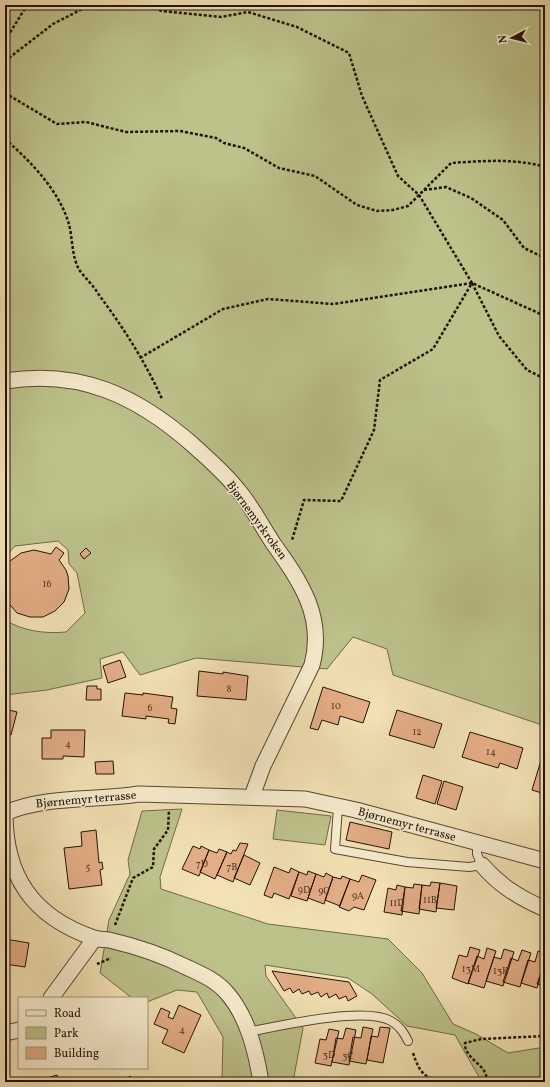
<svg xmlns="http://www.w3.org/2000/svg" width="550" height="1087" font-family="Vollkorn,serif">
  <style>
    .green { fill: #bdc28b; stroke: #706a49 }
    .building { fill: #e3ad85; stroke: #231207 }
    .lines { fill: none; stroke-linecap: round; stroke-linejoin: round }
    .lane-casing { stroke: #574632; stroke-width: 10 }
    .street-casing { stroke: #574632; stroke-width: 17 }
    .path { stroke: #231207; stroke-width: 2.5; stroke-dasharray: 3 2; stroke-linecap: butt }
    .lane { stroke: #f7ecce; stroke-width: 8 }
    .street { stroke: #f7ecce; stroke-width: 15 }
    .labels { text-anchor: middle; stroke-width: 3; stroke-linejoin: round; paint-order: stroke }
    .number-label { font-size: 10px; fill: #533926 }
    .street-label { font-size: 12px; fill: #231207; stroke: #f7ecce }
  </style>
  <rect width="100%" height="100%" fill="#f2e1b4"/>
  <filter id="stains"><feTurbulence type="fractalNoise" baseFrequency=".005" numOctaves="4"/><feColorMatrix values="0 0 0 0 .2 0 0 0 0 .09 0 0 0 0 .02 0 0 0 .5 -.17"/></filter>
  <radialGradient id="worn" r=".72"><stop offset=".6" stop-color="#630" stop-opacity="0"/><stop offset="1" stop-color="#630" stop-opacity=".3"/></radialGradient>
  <path class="green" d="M5 5H545V726L393 675 387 649 353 637 327 669 196 658 140 675 123 652 100 659 102 678 47 690 5 695V620C23 631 45 634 66 632L85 613 77 573 69 564 68 550 58 541 15 546 5 557Z
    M182 809 160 877 161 889 268 924 388 939 422 973 453 1024 476 1034 508 1053 545 1047V1082H499L479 1077 455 1035 407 1026 372 994 348 978 265 965 266 976 303 1028 293 1082H222L223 1037 197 992 177 990 147 1002V998H132L100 973 109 920 130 874 128 860 142 811Z
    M277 810 331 816 325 845 273 839Z"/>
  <path class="building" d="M56 547 64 553 59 560 66 570 68 576 69 589 64 602 55 611 43 617H30L17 613 5 599 6 566 10 561 21 553 34 550 51 554Z
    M86 548 91 553 84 559 80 554Z
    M120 660 126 677 108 683 103 666Z
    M199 671 223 674V672L248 676 246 700 197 696Z
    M87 686H97V689H101V700H86Z
    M323 687 370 702 363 723 340 716 338 725 322 720 318 730 310 728Z
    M125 693 143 695V693L173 697 171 708 177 709 175 724 168 723 169 719 146 716V719L122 716Z
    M5 709 17 712 11 735 5 733Z
    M397 710 442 724 434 748 389 735Z
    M51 730H85L84 757 63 756V759H42V738H51Z
    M470 732 523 748 517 769 500 763 498 768 462 757Z
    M542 757 545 758V794L532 790Z
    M113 761 114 774H96L95 762Z
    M423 775 442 781 435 804 416 798Z
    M444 781 463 787 456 810 437 804Z
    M350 822 392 832 389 849 346 840Z
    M96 830 99 863 102 862 103 869 100 870 102 885 69 889 64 848 82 846 81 832Z
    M240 843 248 844 233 882 217 875 227 852 231 854 233 850 236 851Z
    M193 846 200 849 201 846 209 850 199 876 182 869Z
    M219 849 227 852 215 879 200 872 209 850 217 853Z
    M244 855 260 863 250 885 234 878Z
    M274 867 289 873 291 868 299 872 289 899 274 893 272 898 264 895Z
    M308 871 316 874 307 901 291 896 299 872 307 875Z
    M326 873 333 877 324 904 308 898 316 874 324 877Z
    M362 875 376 880 364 910 354 907 349 911 339 907 350 879 359 882Z
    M342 876 350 879 340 906 325 900 333 877 341 879Z
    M431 882 440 883 436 912 419 909 422 885 430 886Z
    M440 883 457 886 454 910 436 908Z
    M414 884 422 885 419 914 401 911 405 887 413 888Z
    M397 885 405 887 402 915 384 912 388 888 396 890Z
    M5 939 29 943 25 967 5 964Z
    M470 947 480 950 468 984 452 978 459 955 467 957Z
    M487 948 496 951 484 988 468 983 477 956 484 959Z
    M504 949 514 952 503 986 486 981 494 957 501 959Z
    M522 950 531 953 520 987 503 982 511 958 518 961Z
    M538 951 545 953V961L537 988 521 983 528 960 535 962Z
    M545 961V986L537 984Z
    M272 971 349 982 357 996 348 1001 346 996 339 999 336 994 329 998 327 993 321 997 318 992 311 995 309 991 302 994 299 989 293 993 290 988 284 991Z
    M179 1005 201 1015 184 1053 162 1043 168 1030 154 1024 161 1008 170 1012 168 1017 173 1019Z
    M363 1027 373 1029 366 1064 349 1061 353 1037 361 1038Z
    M380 1027 390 1028 383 1063 367 1060 371 1036 378 1037Z
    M346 1028 356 1030 349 1065 332 1062 336 1038 343 1039Z
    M329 1029 339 1031 331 1066 315 1063 320 1039 326 1040Z
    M57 1075 59 1082H35Z
    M130 1076 135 1082H122Z
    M178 1077 183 1082H172Z"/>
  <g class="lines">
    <g class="lane-casing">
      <path id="lane" d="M338 807 335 849 407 862 469 867 482 865 477 854V842
        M248 1032C279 1026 364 1006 391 1021 400 1026 404 1033 408 1041"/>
    </g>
    <g class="street-casing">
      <path id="street" d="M5 381C81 369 137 396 193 445 208 459 225 473 238 490 252 506 261 525 273 543 300 581 325 616 312 665L263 766 252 796
        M5 813C47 795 95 801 139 794L305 799 356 810 545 861
        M5 813C5 877 33 917 94 938 99 940 104 939 109 940 135 946 162 955 186 967 201 974 216 980 227 993 248 1017 256 1052 261 1082
        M482 865C500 886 520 898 545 909
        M51 998 95 938
        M5 1033 19 1030"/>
    </g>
    <path class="path" d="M145 5 162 11 221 17 248 12 297 27 349 53 362 96 398 176 419 195 472 283 433 349 380 380 374 430 341 501 304 500 292 540
      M5 41 27 5
      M5 61 53 24 90 5
      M5 93 57 124 86 122 126 132 180 131 216 138 224 143 244 148 279 168 315 176 357 205 377 211 393 210 408 206 451 163C482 161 515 158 545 167
      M5 139C30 161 57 188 68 221 73 236 71 257 80 271 86 279 94 286 99 295 123 327 146 363 162 399
      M424 190 446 187 471 198 503 220 524 248 545 258
      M472 283 499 336 527 370 545 379
      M140 358 223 309 268 299 333 304 472 283 545 316
      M115 925 133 878 153 867 154 849 168 830 169 810
      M97 964 111 958
      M413 1053C420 1073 423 1077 443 1082
      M486 1082C490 1065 464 1060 465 1043L481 1039 545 1036"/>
    <use href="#lane" class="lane"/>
    <use href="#street" class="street"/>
  </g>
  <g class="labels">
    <g class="number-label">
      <text x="47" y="587">16</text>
      <text x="229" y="692">8</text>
      <text x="336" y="709">10</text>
      <text x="150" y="711">6</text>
      <text x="417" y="735">12</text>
      <text x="68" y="747">4</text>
      <text x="491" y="755">14</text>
      <text x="202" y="867">7D</text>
      <text x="88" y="870">5</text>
      <text x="232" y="870">7B</text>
      <text x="304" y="893">9D</text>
      <text x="324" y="894">9C</text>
      <text x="358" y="899">9A</text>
      <text x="430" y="903">11B</text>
      <text x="397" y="906">11D</text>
      <text x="471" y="972">13M</text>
      <text x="501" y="974">13K</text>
      <text x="182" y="1033">4</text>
      <text x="329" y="1058">3D</text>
      <text x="348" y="1059">3C</text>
    </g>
    <g class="street-label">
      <text transform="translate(257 520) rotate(54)" y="4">Bjørnemyrkroken</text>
      <text transform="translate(86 799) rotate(-5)" y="4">Bjørnemyr terrasse</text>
      <text transform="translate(407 824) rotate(15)" y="4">Bjørnemyr terrasse</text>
    </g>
  </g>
  <rect width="550" height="1087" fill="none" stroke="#f2e1b4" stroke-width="20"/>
  <rect x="6" y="6" width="538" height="1075" fill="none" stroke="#231207" stroke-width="2"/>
  <rect x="10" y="10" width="530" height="1067" fill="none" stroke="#231207"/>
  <rect x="18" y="997" width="130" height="72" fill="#f7ecce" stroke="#a2957e"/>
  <rect x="26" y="1010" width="20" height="6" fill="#f7ecce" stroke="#a2957e"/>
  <text x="54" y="1017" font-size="12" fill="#231207">Road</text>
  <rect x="26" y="1027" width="20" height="12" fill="#bdc28b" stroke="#a2957e"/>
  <text x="54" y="1037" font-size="12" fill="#231207">Park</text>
  <rect x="26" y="1047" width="20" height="12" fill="#e3ad85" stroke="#a2957e"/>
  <text x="54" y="1057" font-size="12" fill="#231207">Building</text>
  <g transform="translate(512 38) rotate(263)" stroke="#f7ecce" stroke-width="3" paint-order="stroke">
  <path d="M0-3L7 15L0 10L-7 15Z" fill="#231207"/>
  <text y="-6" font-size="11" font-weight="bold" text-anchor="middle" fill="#231207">N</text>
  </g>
  <rect width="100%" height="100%" filter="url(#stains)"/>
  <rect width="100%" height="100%" fill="url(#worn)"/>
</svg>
